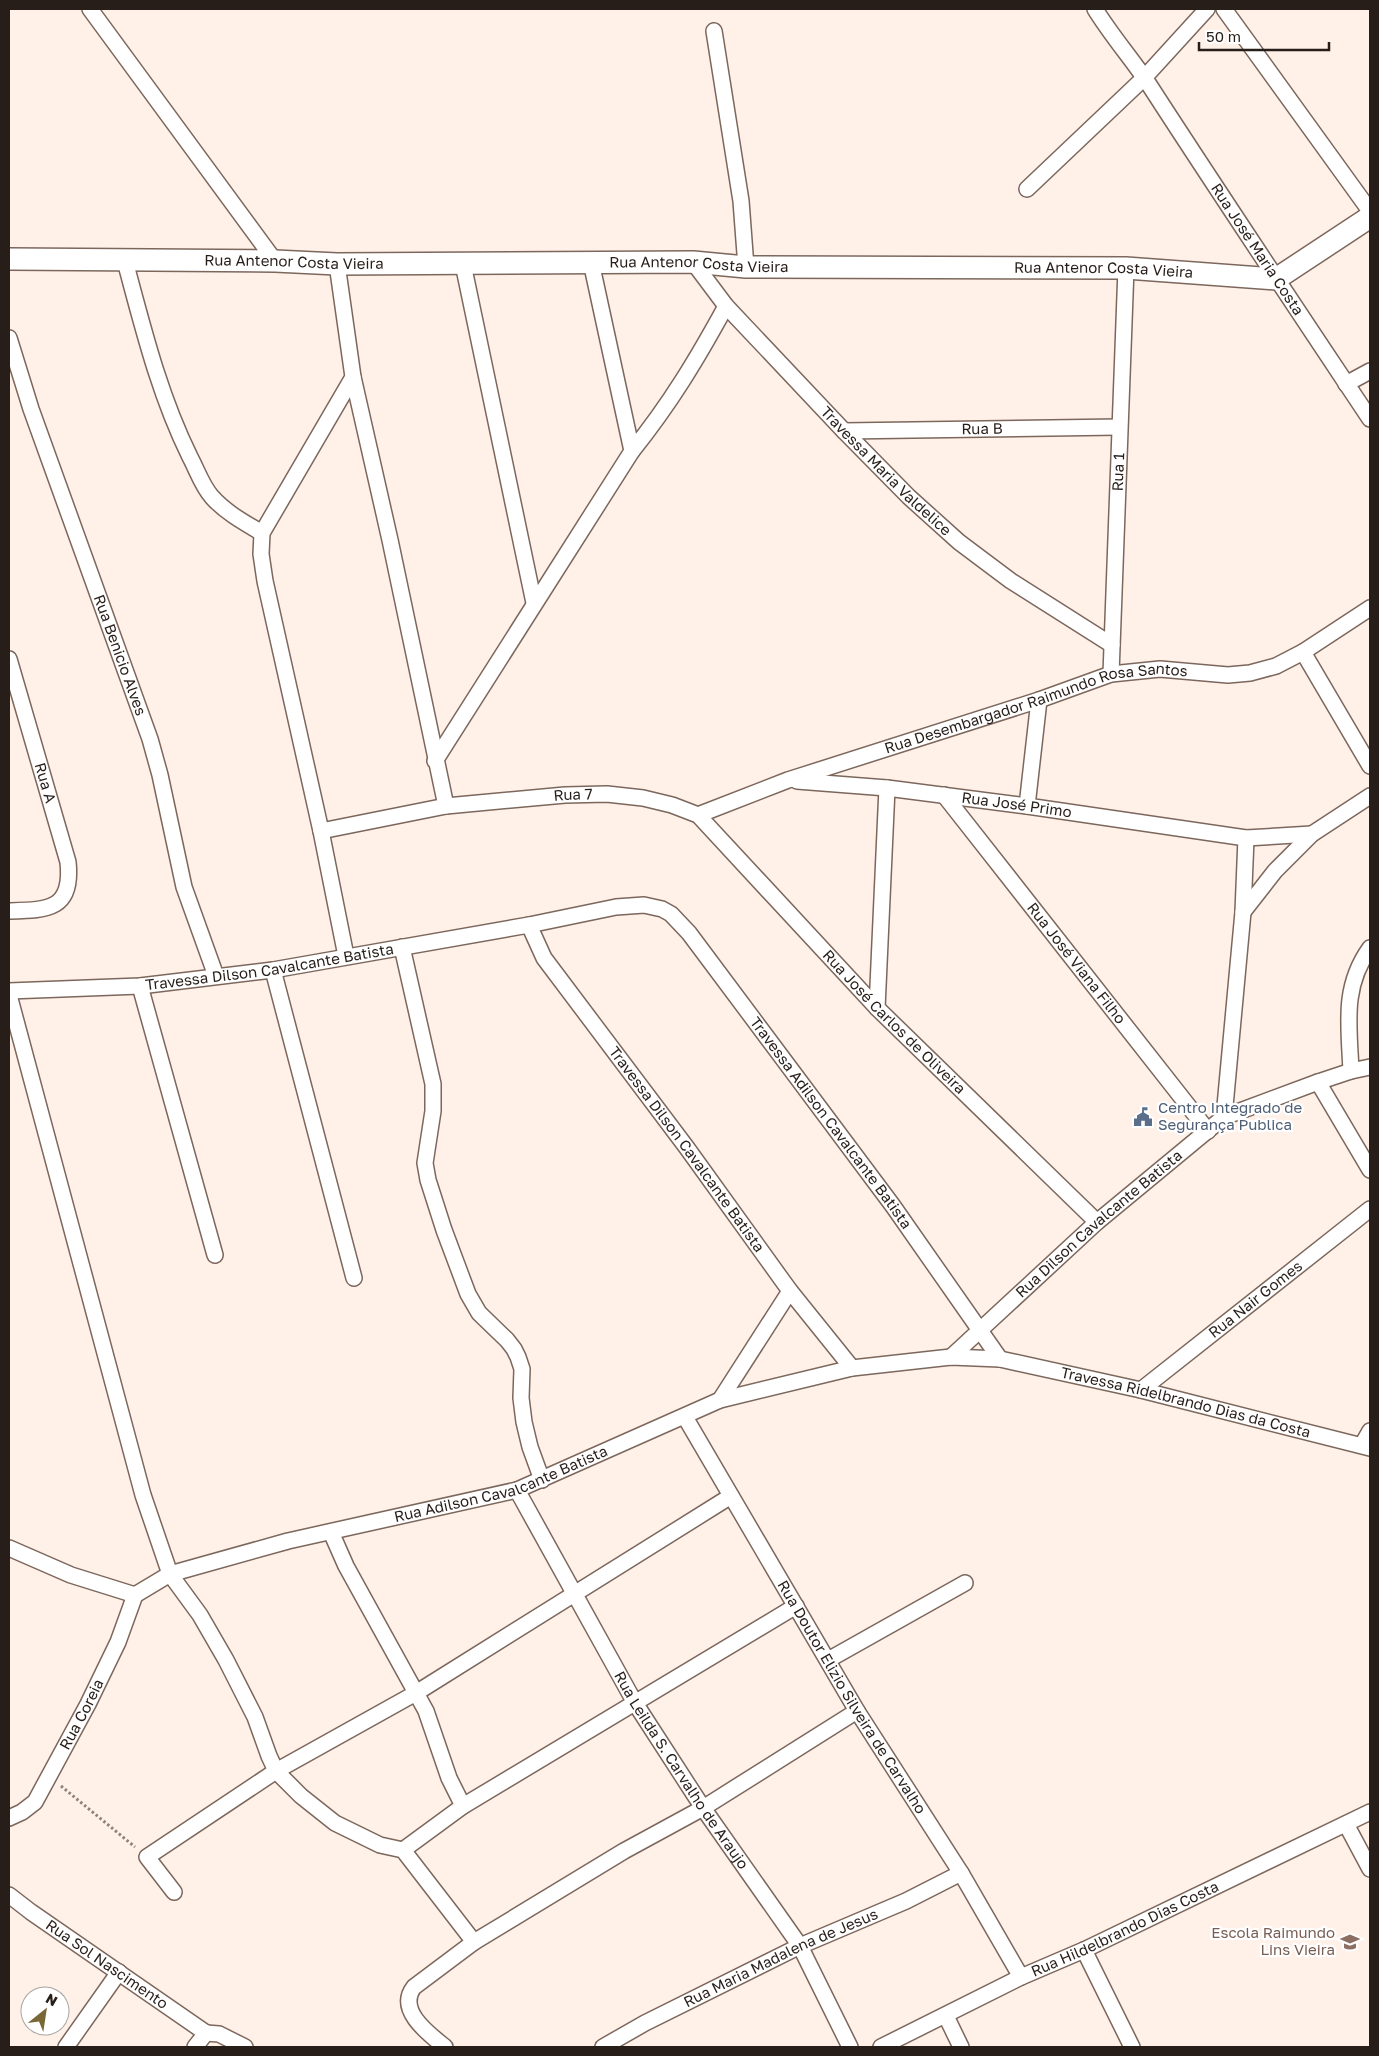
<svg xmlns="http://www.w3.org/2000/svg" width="1379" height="2056" font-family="'Golos Text',sans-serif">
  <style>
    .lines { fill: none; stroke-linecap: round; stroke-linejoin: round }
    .street-casing { stroke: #7c675c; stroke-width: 18 }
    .secondary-casing { stroke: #7c675c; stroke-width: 24 }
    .path { stroke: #8d827c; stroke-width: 3; stroke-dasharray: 2.5 2.5; stroke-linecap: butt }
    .street { stroke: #fff; stroke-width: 15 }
    .secondary { stroke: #fff; stroke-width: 21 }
    .labels { text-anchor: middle; stroke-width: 4.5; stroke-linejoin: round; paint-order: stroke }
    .street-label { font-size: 15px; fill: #271e1a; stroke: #fff }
    .service-label { font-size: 15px; fill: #4e5e75; stroke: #fff; text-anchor: start }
    .education-label { font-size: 15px; fill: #785e54; stroke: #fff; text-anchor: end }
  </style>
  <rect width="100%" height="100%" fill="#fff0e8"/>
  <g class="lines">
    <g class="street-casing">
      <g id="street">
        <path d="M90 9 275 261"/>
        <path id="s1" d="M1095 9C1111 35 1131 58 1148 83 1221 196 1296 308 1370 419"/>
        <path d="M1224 9 1370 211"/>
        <path d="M714 31 741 201 746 267"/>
        <path d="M1027 189 1144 78 1207 9"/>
        <path d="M125 261C143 328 159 394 190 457 197 470 202 486 212 497 225 512 245 523 262 533"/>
        <path id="s2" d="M693 262 726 306 844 431 909 497 959 542 1011 581 1112 645"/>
        <path d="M337 264 353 377 262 533 261 554 265 581 321 831 346 956"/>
        <path d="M463 264 534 603"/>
        <path id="s3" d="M9 338 31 409 150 739 160 775 184 887 216 976"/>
        <path d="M353 377 390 540 446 806"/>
        <path d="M1346 384 1370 371"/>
        <path id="s4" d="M844 431 1119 427"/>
        <path d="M632 451C670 404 697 359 726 306"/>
        <path d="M1303 652 1370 766"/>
        <path id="s5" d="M9 659 68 862C73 910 48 910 9 911"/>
        <path id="s6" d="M1111 674 1126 268"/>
        <path d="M435 761 632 451 591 262"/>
        <path id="s7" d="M797 781 887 788 1027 806 1246 838 1312 834"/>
        <path id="s8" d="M944 795 1208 1131"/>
        <path d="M1027 806 1039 700"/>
        <path id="s9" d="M698 815 788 780 1039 700 1111 674 1160 669 1228 675 1250 673 1276 666 1303 652 1370 608"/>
        <path id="s10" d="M321 831 446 806 565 795 607 794 643 798 672 805 698 815 877 1008 1097 1222"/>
        <path d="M1243 912 1275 871 1312 834 1370 796"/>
        <path id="s11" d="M529 925 544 958 687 1148 790 1291 852 1368"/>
        <path d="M402 947 433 1084V1111L425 1163 428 1180 444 1230 468 1294 479 1313 507 1340 514 1349 518 1357 522 1369 521 1398 524 1422 530 1447 542 1480"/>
        <path d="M273 970 354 1278"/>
        <path d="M140 986 215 1255"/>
        <path id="s12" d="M9 991 140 986 273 970 529 925 616 907 644 905 662 909 671 914 689 933 893 1206 1000 1359"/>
        <path d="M9 995 143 1495 170 1574 200 1615 226 1660 255 1717 269 1756 276 1771 301 1796 335 1823 380 1845 403 1850 474 1942"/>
        <path d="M877 1008 887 788"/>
        <path d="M1351 1071C1349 1025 1342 987 1370 948"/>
        <path d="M1318 1082 1370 1170"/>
        <path d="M1224 1117 1243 912 1246 838"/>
        <path id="s13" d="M951 1357 1097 1222 1224 1117 1318 1082 1351 1071 1370 1067"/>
        <path id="s14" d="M1141 1390 1370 1209"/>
        <path d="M720 1400 790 1291"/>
        <path id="s15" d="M685 1417 857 1711 961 1873 1021 1977"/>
        <path d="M1362 1445 1370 1431"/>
        <path id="s16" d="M517 1490 635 1703 703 1808 800 1946 850 2047"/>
        <path d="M331 1532 346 1566 426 1711 449 1778 463 1806"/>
        <path id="s17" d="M9 1548 71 1575 135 1595 170 1574 288 1541 517 1490 720 1400 852 1368 951 1357 1000 1359 1141 1390 1370 1448"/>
        <path d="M828 1660 965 1583"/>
        <path id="s18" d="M9 1818 22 1812 35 1802 88 1704 118 1642 135 1595"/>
        <path d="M1346 1824 1370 1869"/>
        <path d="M403 1850 463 1806 796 1606"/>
        <path d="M174 1892 147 1857 276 1771 416 1693 731 1496"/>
        <path id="s19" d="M9 1895 31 1912 206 2033"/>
        <path d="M1084 1950 1132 2047"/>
        <path d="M946 2016 961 2047"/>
        <path d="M206 2033 219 2034 245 2047"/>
        <path d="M66 2047 119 1972"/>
        <path d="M195 2047 206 2033"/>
        <path d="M445 2047C429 2034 396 2010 414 1987L474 1942 624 1851 703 1808 857 1711"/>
        <path id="s20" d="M603 2047 645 2023 800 1946 906 1901 961 1873"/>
        <path id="s21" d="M881 2047 1021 1977 1084 1950 1370 1812"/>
      </g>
    </g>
    <g class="secondary-casing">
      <g id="secondary">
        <path id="s22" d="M9 259 275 261 337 264 693 262 746 267 1126 268 1276 279 1370 217"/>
      </g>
    </g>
    <path class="path" d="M61 1786 135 1847"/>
    <use href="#street" class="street"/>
    <use href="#secondary" class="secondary"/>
  </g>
  <defs>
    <g id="civic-bare" transform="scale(1.5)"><path d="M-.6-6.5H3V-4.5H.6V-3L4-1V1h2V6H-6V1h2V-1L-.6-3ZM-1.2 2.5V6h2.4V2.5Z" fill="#5c6f8a" stroke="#fff" stroke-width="2.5" paint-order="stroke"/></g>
    <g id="school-bare" transform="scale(1.5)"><path d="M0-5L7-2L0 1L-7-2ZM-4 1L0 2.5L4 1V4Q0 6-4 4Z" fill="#8d6e63" stroke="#fff" stroke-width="2.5" paint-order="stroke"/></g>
  </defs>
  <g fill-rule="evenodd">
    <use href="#civic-bare" x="1143" y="1117"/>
    <use href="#school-bare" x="1350" y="1942"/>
  </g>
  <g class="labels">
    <g class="street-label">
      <text dy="5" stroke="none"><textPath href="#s1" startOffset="290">Rua José Maria Costa</textPath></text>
      <text dy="5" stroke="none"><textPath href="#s22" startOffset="285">Rua Antenor Costa Vieira</textPath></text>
      <text dy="5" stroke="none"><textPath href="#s22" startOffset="690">Rua Antenor Costa Vieira</textPath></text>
      <text dy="5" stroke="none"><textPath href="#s22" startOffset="1095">Rua Antenor Costa Vieira</textPath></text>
      <text dy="5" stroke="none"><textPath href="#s4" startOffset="138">Rua B</textPath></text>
      <text dy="5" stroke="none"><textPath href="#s2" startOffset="285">Travessa Maria Valdelice</textPath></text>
      <text dy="5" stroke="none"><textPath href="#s6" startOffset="202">Rua 1</textPath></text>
      <text dy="5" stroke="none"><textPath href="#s3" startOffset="336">Rua Benicio Alves</textPath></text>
      <text dy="5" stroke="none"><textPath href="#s9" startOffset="356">Rua Desembargador Raimundo Rosa Santos</textPath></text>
      <text dy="5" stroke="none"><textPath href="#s5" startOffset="129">Rua A</textPath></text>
      <text dy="5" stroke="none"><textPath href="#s10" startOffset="255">Rua 7</textPath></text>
      <text dy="5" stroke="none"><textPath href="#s7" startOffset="221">Rua José Primo</textPath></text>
      <text dy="5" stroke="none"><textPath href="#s8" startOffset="214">Rua José Viana Filho</textPath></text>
      <text dy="5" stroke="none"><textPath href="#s12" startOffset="262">Travessa Dilson Cavalcante Batista</textPath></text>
      <text dy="5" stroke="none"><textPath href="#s10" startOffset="668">Rua José Carlos de Oliveira</textPath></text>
      <text dy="5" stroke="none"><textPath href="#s12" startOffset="934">Travessa Adilson Cavalcante Batista</textPath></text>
      <text dy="5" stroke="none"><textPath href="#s11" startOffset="275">Travessa Dilson Cavalcante Batista</textPath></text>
      <text dy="5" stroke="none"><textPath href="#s13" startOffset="199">Rua Dilson Cavalcante Batista</textPath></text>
      <text dy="5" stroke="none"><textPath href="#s14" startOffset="146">Rua Nair Gomes</textPath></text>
      <text dy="5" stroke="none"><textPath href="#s17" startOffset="1230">Travessa Ridelbrando Dias da Costa</textPath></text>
      <text dy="5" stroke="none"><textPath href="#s17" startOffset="519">Rua Adilson Cavalcante Batista</textPath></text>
      <text dy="5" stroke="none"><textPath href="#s15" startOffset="326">Rua Doutor Elizio Silveira de Carvalho</textPath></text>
      <text dy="5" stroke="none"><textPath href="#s18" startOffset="130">Rua Coreia</textPath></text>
      <text dy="5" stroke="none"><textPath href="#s16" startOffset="325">Rua Leilda S. Carvalho de Araujo</textPath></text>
      <text dy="5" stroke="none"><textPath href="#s21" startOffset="271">Rua Hildelbrando Dias Costa</textPath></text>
      <text dy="5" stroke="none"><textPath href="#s20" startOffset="199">Rua Maria Madalena de Jesus</textPath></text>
      <text dy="5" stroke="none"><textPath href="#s19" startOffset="120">Rua Sol Nascimento</textPath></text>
    </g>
    <g class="service-label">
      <text x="1158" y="1113">Centro Integrado de<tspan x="1158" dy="17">Segurança Publica</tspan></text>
    </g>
    <g class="education-label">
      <text x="1335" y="1938">Escola Raimundo<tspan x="1335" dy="17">Lins Vieira</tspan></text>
    </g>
  </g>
  <rect width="1379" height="2056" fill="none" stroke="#271e1a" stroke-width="20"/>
  <g transform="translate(45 2011) rotate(30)"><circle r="24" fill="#ffffff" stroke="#a9a5a3"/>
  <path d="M0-4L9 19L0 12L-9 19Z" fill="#796836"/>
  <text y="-8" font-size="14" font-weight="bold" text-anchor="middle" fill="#271e1a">N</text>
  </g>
  <path d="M1199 42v8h130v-8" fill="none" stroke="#271e1a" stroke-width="2.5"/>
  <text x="1206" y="42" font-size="15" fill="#271e1a" stroke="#ffffff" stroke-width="4" paint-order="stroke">50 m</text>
</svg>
